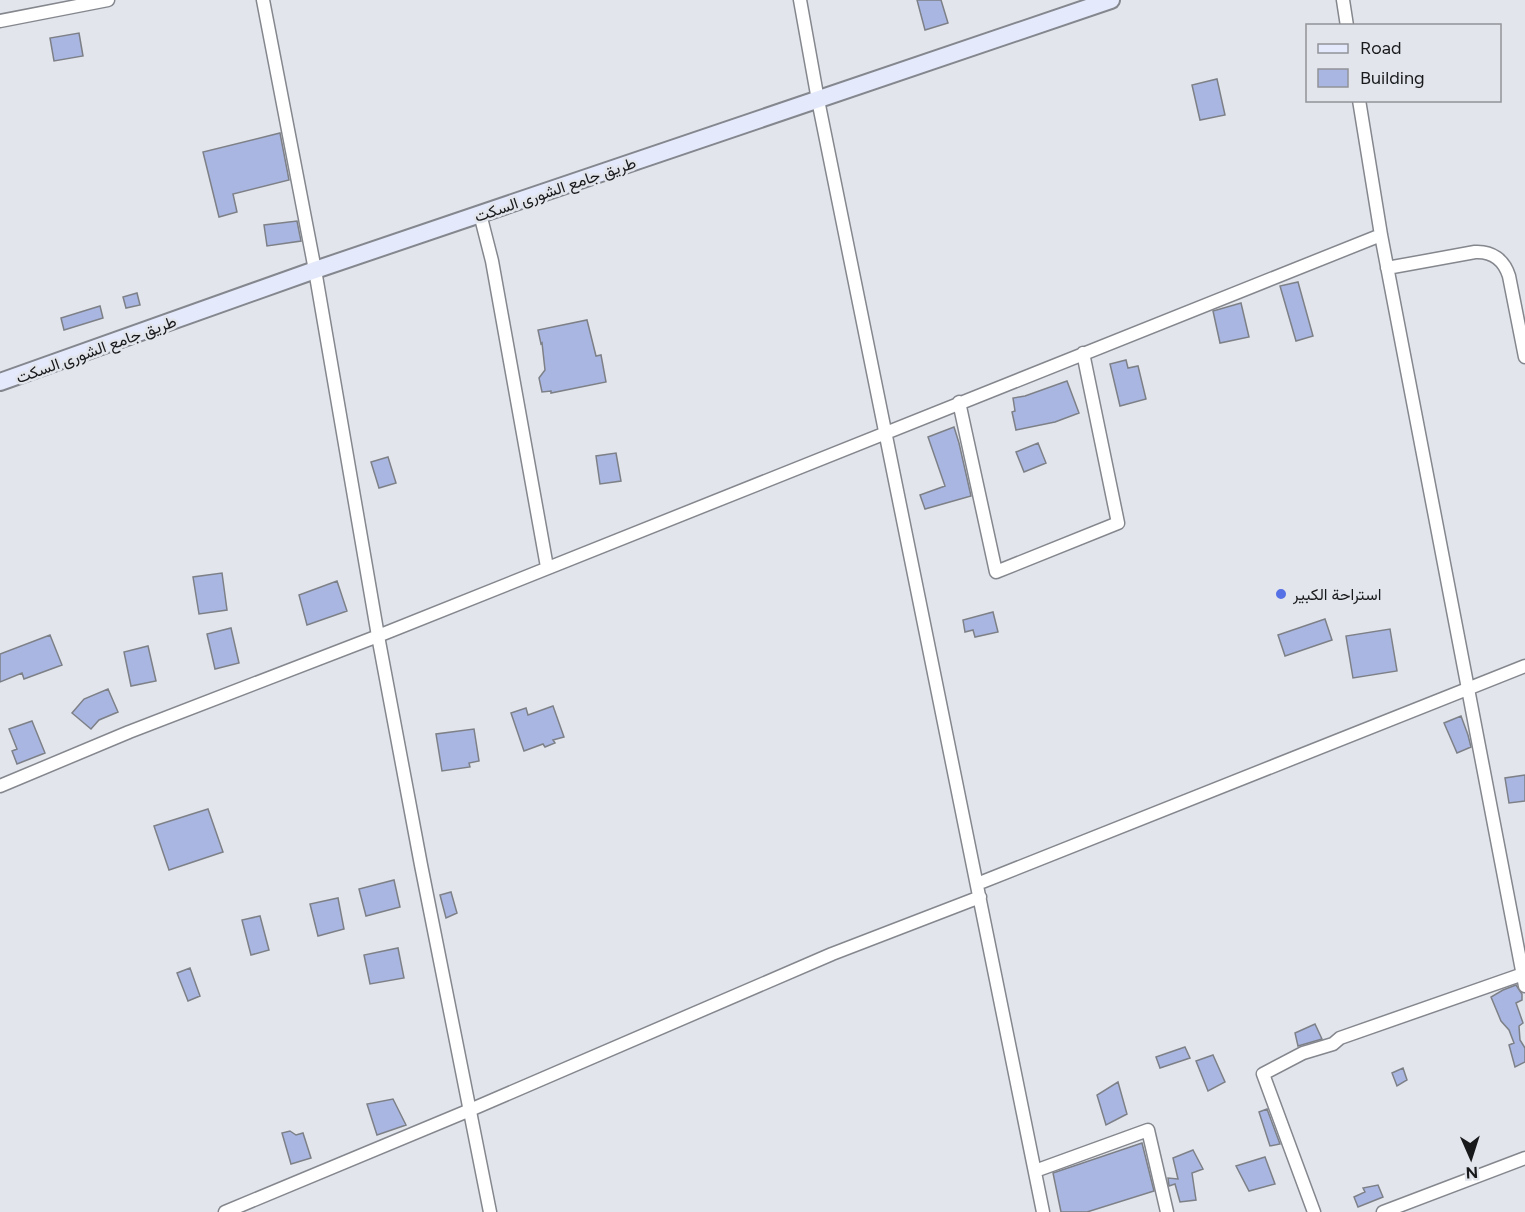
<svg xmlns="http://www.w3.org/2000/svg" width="1525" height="1212" font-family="Figtree,Vazirmatn,sans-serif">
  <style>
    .building { fill: #a8b6e1; stroke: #7e8087; stroke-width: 1.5 }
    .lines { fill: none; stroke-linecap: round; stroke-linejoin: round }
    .street-casing { stroke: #85878e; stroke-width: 15 }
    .secondary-casing { stroke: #85878e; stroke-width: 20 }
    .street { stroke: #fff; stroke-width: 12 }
    .secondary { stroke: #e4eafc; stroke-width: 16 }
    .poi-dot { fill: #5670e5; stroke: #e2e5ec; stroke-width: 2 }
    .labels { text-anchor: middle; stroke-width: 5; stroke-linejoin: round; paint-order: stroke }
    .street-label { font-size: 16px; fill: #18191b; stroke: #e2e5ec }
    .poi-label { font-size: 16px; fill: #18191b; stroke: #e2e5ec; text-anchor: start }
  </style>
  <rect width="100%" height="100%" fill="#e2e5ec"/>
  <path class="building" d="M917 0H941L948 23 925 30Z
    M79 33 83 56 54 61 50 38Z
    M1217 79 1225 115 1200 120 1192 85Z
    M280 133 289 180 233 194 237 212 219 217 203 152Z
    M297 221 301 241 267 246 264 225Z
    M1298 282 1313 336 1296 341 1280 286Z
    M137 293 140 305 126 308 123 297Z
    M1241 303 1249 337 1220 343 1213 311Z
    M100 306 103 318 64 330 61 318Z
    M587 320 596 356 601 355 606 382 551 393V391L542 392 539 378 545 370 542 343 541 344 538 330Z
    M1126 360 1128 368 1138 366 1146 399 1120 406 1110 364Z
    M1067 381 1079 413 1055 422 1016 430 1012 412 1015 411 1013 398 1025 396Z
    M954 427 959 443 971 496 925 509 920 495 945 486 928 437Z
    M1038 443 1046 463 1024 472 1016 452Z
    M616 453 621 481 600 484 596 456Z
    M388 457 396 483 379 488 371 462Z
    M222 573 227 610 199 614 193 577Z
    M337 581 347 611 307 625 299 595Z
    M993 612 998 632 975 637 973 630 965 632 963 620Z
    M1325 619 1332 640 1285 656 1278 635Z
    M231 628 239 663 215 669 207 634Z
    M1390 629 1397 671 1353 678 1346 636Z
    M50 635 62 665 24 679 22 673 0 682V654Z
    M148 646 156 681 131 686 124 652Z
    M108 689 118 712 99 720 91 729 72 713 84 699Z
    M553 706 564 737 553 740 555 743 545 747 543 744 524 751 511 713 526 708 528 715Z
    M1461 716 1468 735 1471 747 1457 753 1444 723Z
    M32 721 45 753 17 764 12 751 17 749 9 729Z
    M474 729 479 761 469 763 470 767 442 771 436 734Z
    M1525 775V801L1509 803 1505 778Z
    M208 809 223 852 169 870 154 826Z
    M394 880 400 907 366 916 359 889Z
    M451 892 457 913 446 918 440 895Z
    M338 898 344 929 318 936 310 904Z
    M260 916 269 950 251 955 242 920Z
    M398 948 404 978 370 984 364 955Z
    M190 968 200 996 188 1001 177 973Z
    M1516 985 1522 994V1000L1516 1003 1523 1023 1519 1026 1520 1040 1525 1048V1062L1515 1067 1509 1045 1514 1043 1509 1030 1501 1021 1491 997 1503 990Z
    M1315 1024 1322 1039 1298 1046 1295 1033Z
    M1185 1047 1190 1058 1160 1068 1156 1057Z
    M1213 1055 1225 1082 1208 1091 1196 1061Z
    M1403 1068 1407 1080 1397 1086 1392 1073Z
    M1118 1082 1127 1114 1106 1125 1097 1095Z
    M393 1099 406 1125 377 1135 367 1104Z
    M1267 1109 1280 1144 1270 1146 1259 1112Z
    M290 1131 296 1135 303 1133 311 1158 291 1164 282 1133Z
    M1142 1143 1154 1191 1087 1212H1061L1053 1173Z
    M1193 1150 1203 1169 1192 1173 1196 1200 1180 1202 1175 1184 1169 1186 1168 1178 1178 1179 1173 1158Z
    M1265 1157 1275 1184 1249 1191 1236 1166Z
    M1378 1185 1383 1197 1358 1207 1354 1197 1365 1192 1363 1188Z"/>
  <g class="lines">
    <g class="street-casing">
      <path id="street" d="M263 0 315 270 378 636 421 865 490 1212
        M800 0 818 100 1043 1212
        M1343 0 1347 26
        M0 21 108 0
        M1359 100 1381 235 1525 986
        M480 214 492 261 547 567
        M1387 268 1475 252C1492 251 1504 260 1509 276L1525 357
        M959 402 996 572 1118 523 1083 353
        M0 786 129 732 378 636 1381 235
        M977 884 1525 666
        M1035 1171 1148 1130 1167 1212
        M225 1212 470 1110 832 954 980 897
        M1314 1212 1263 1074 1303 1053 1333 1044 1340 1038 1523 974
        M1383 1212 1525 1158"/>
    </g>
    <g class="secondary-casing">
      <path id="secondary" d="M0 382 315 270 1111 0"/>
    </g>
    <use href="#street" class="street"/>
    <use href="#secondary" class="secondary"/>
  </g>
  <circle class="poi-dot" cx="1281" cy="594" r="6"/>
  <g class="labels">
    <g class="street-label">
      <text transform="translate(555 189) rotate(-19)" y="6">طريق جامع الشورى السكت</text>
      <text transform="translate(96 349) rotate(-20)" y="6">طريق جامع الشورى السكت</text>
    </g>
    <g class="poi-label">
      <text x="1293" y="600">استراحة الكبير</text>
    </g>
  </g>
  <rect x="1306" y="24" width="195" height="78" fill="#e2e5ec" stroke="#919398" stroke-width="1.5"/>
  <rect x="1318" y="44" width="30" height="9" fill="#e4eafc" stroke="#919398" stroke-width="1.5"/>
  <text x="1360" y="54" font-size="18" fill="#18191b">Road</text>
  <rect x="1318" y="69" width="30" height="18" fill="#a8b6e1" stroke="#919398" stroke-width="1.5"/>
  <text x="1360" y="84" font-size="18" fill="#18191b">Building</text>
  <g transform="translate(1471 1158) rotate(177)" stroke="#e2e5ec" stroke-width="4.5" paint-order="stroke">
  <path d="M0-4.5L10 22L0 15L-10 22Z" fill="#18191b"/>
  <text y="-9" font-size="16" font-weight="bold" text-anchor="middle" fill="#18191b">N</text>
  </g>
</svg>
